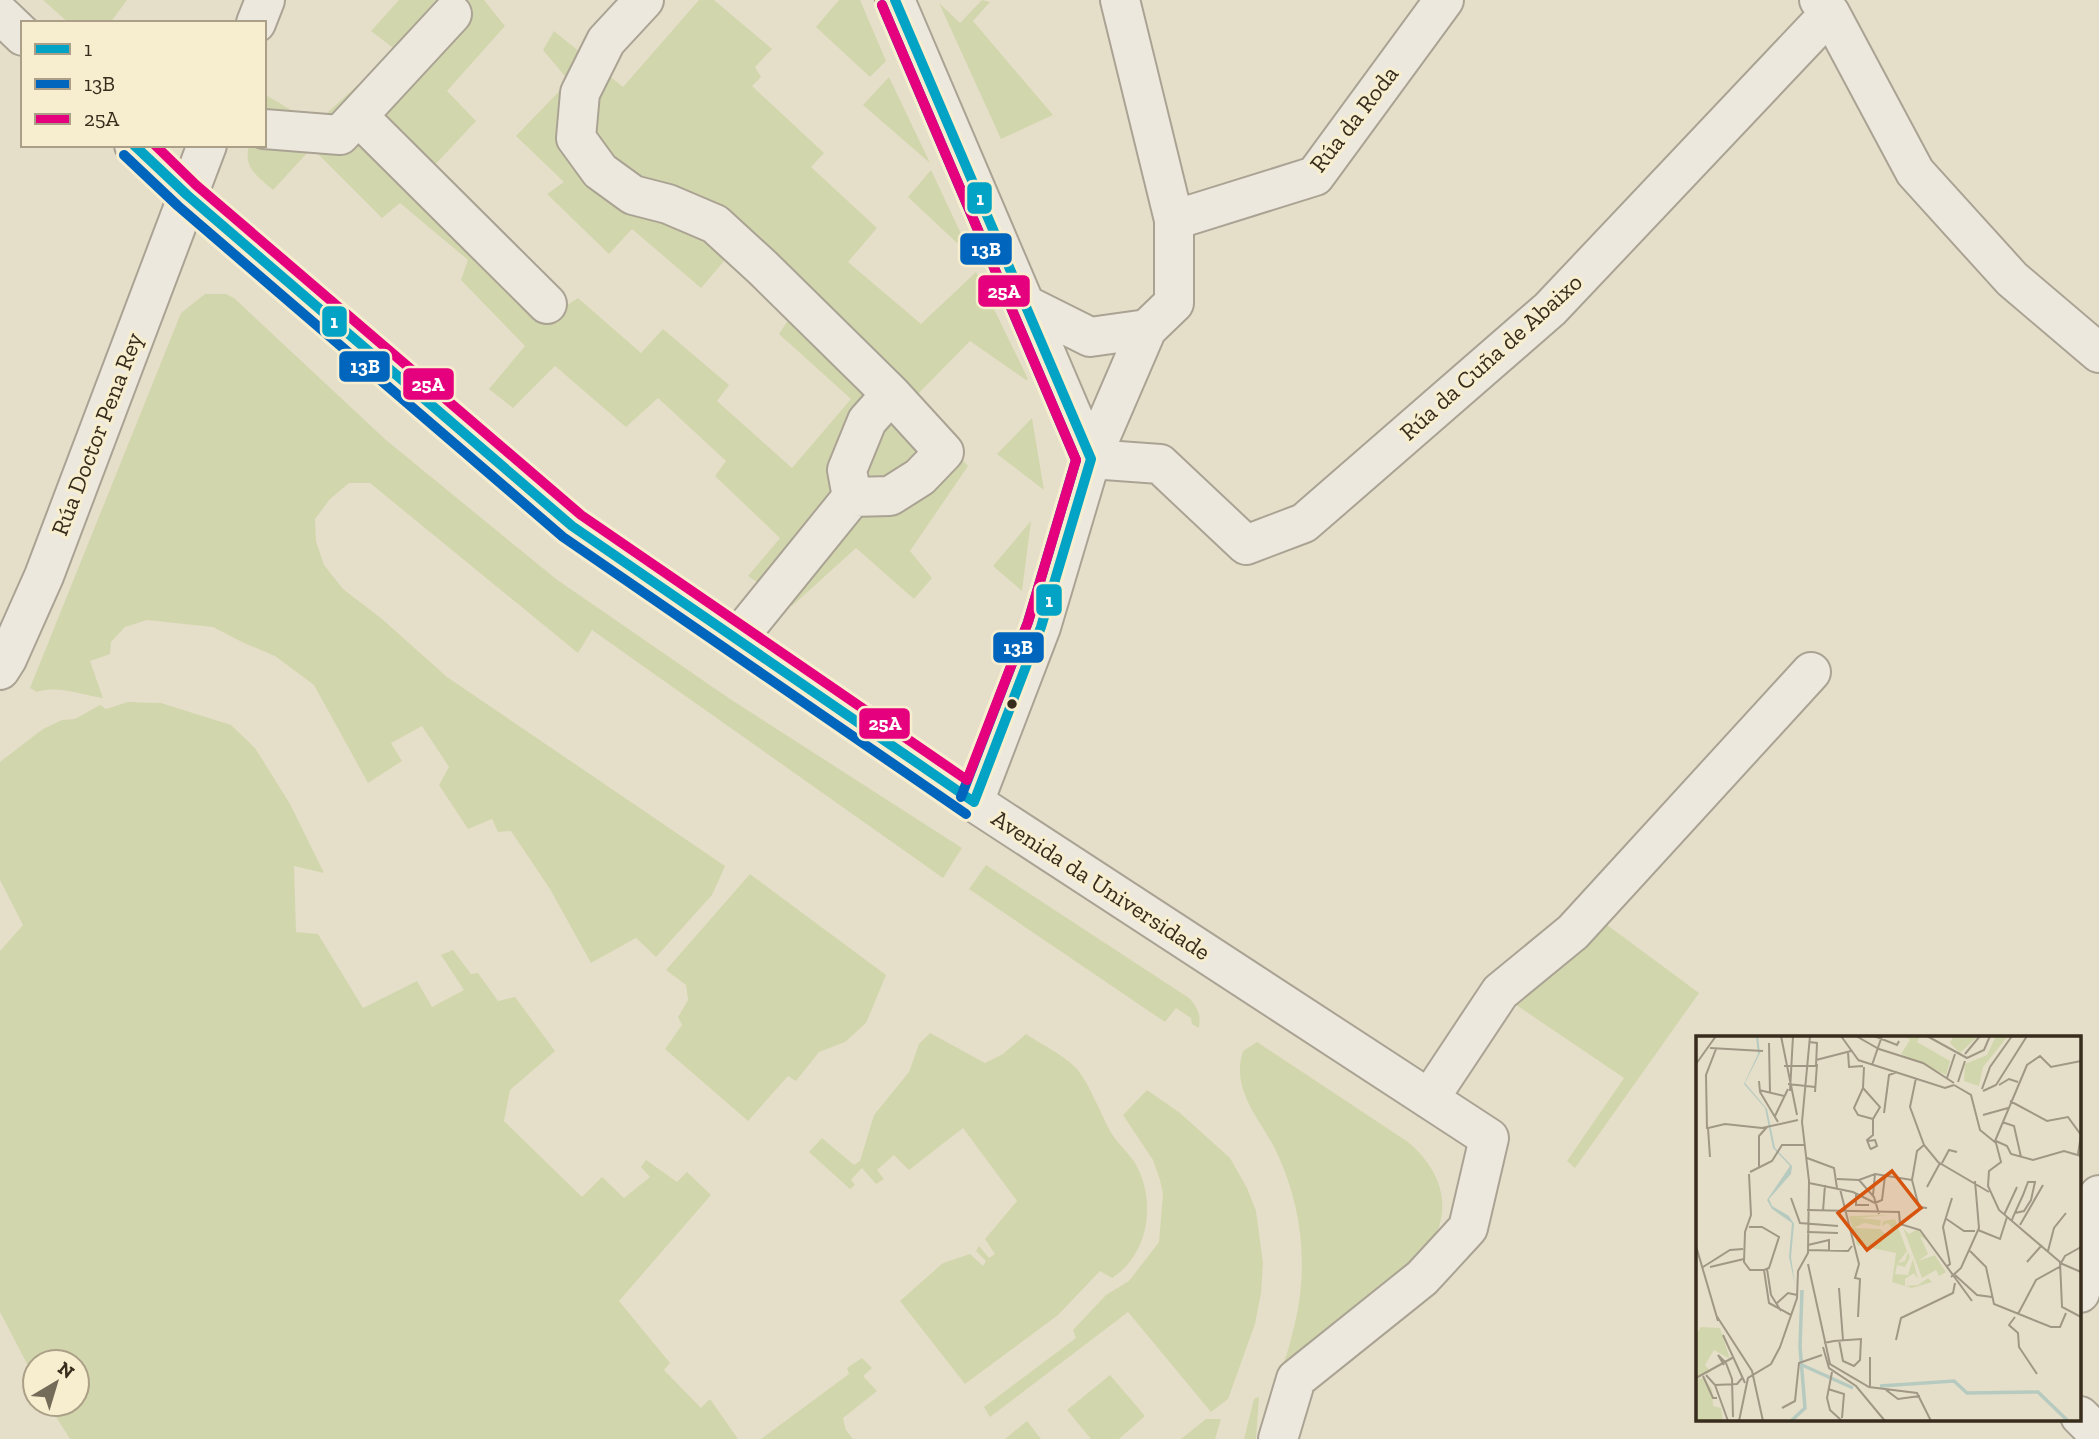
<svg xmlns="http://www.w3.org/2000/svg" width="2099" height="1439" font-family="'Zilla Slab',serif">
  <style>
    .green { fill: #d2d6ac }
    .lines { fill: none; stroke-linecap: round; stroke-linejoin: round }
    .minor-casing { stroke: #aaa394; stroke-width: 42 }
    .minor { stroke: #ece8dd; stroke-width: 38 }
    .bus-1-casing { stroke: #f7eecf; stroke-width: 16 }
    .bus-2-casing { stroke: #f7eecf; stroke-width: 16 }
    .bus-3-casing { stroke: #f7eecf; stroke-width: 16 }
    .bus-1 { stroke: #03a3c5; stroke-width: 10 }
    .bus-2 { stroke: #0065bd; stroke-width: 10 }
    .bus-3 { stroke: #e5007d; stroke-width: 10 }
    .bus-dot { fill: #382c1c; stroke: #f7eecf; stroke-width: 2.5 }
    .labels { text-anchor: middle; stroke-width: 6; stroke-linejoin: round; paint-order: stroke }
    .street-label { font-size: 24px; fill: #382c1c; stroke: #f7eecf }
    .inset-river { fill: none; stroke: #b6cac0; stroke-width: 3.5 }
    .inset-road { fill: none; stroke: #a09784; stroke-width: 2 }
    .view { fill: #d6540e; fill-opacity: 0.15; stroke: #d6540e; stroke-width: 3.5 }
    .inset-edge { fill: none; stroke: #382c1c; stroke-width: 3.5 }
    .line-badge { stroke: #f7eecf; stroke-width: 2.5 }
    .badge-label { font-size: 19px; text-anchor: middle; font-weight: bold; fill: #fff }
  </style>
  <rect width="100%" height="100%" fill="#e5dfca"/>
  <path class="green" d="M43 0H127L110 23H69Z
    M399 0H484L505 26 447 91 476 121 431 169 549 317 578 298 641 353 663 329 729 385 717 401 792 468 851 399 779 334 790 317 725 260 701 288 632 229 609 254 547 194 564 182 516 136 569 81 543 50 554 31 623 87 699 0H714L772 49 755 67 761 77 752 86 824 153 811 167 877 228 848 262 921 324 976 272 1028 379 1026 380 970 341 909 403 968 466 910 551 932 578 914 599 856 548 792 606 748 576 780 538 715 476 726 461 658 398 626 427 555 366 513 408 489 389 525 346 461 280 468 260 400 203 382 218 319 155 309 151 273 190C257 176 243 168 249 145H264V94L315 124 396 50 371 31Z
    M839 0H860L886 61 870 77 816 27Z
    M982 0 990 2 973 21 1053 115 1001 139 939 3 960 23Z
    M889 77 930 163 863 105Z
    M931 170 972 257 908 197Z
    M205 294H226L234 298 386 440 556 579 730 699 962 848 943 878 592 630 578 653 370 483H349L330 499 315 519 316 541 324 565 343 589 382 619 447 677 725 866 712 895 656 957 636 938 591 963 550 889 511 831 498 832 492 819 468 829 439 785 449 767 422 726 391 743 402 761 368 783 314 685 275 656 242 642 213 627 147 620 125 627 111 642 110 654 90 661 103 698C81 695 58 685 37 692L30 688 181 313Z
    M1032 418 1044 490 997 454Z
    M1031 521 1022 591 993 566Z
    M128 702 161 703 231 725 255 748 290 804 324 873 294 866 296 932 318 934 363 1008 417 981 432 1007 464 990 441 955 453 950 471 974 478 973 498 1001 515 997 555 1051 510 1090 504 1121 582 1197 602 1177 624 1198 650 1177 641 1167 646 1160 677 1182 687 1172 711 1195 619 1301 670 1363 664 1370 701 1408 710 1399 738 1439H70L48 1404H77V1362H35V1379L0 1312V951L23 925 0 880V762L43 729 62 720 75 719 100 705 106 709Z
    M986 865 1189 998C1198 1008 1201 1015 1199 1028L1192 1024 1191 1018 1176 1008 1165 1022 969 889Z
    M750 874 886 975 866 1023 845 1042 819 1052 796 1081 788 1076 748 1121 665 1049 682 1025 678 1017 688 1000 686 985 666 970Z
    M1599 919 1699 993 1575 1168 1567 1161 1624 1078 1503 996Z
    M930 1033 985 1063 1003 1054 1026 1034C1042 1045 1062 1054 1075 1067 1089 1081 1101 1116 1112 1134 1118 1144 1129 1153 1135 1163 1157 1200 1149 1255 1112 1278L1100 1271 1058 1315 965 1384 900 1301 943 1263 970 1254 983 1266 986 1261 976 1251 979 1246 989 1258 995 1254 985 1239 1017 1201 963 1128 909 1170 894 1155 877 1170 884 1179 876 1184 862 1168 851 1180 855 1185 850 1189 809 1152 822 1138 854 1165 860 1161 874 1115 909 1072 919 1044Z
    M1257 1042 1408 1142C1441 1170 1454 1207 1430 1246 1422 1259 1397 1274 1385 1284 1346 1316 1306 1347 1271 1383 1284 1368 1287 1354 1292 1335 1309 1274 1304 1211 1277 1153 1262 1120 1230 1092 1243 1051Z
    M1147 1090 1180 1113 1230 1158 1247 1188 1256 1211 1263 1263 1261 1293 1255 1324 1228 1399 1211 1412 1128 1312 990 1417 984 1407 1076 1338 1073 1330 1106 1295 1129 1281 1159 1242 1163 1194 1160 1180 1153 1160 1123 1115Z
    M862 1358 872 1368 863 1376 877 1391 843 1418 846 1430 853 1439H761L849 1374 847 1368Z
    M1110 1375 1145 1416 1119 1439H1091L1067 1410Z
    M1259 1397 1256 1439H1244L1254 1399Z
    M1206 1419H1221L1215 1439H1181Z
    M1027 1421 1041 1439H1005Z"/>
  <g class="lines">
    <g class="minor-casing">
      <path id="minor" d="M644 0 606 41 580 93 576 138 600 171 633 195 668 204 715 224 763 268 891 394
        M895 0 1091 459
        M1819 0 1830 13 1915 172 2012 279 2099 353
        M0 14 23 36
        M256 23 265 0
        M358 116 547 304
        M264 129 340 135 452 14
        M134 145 187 195 572 526 974 802 1489 1138 1468 1228 1422 1278 1296 1379 1278 1439
        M1174 220 1315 176 1444 0
        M1026 305 1090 337 1147 329
        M1091 459 1160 464 1246 545 1304 523 1550 309 1830 13
        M737 639 852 497 890 496 920 477 944 452 891 394 867 421 847 470 852 497
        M0 670 7 659 44 576 207 145
        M974 802 1041 627 1091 459 1147 329 1174 303V220L1120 0
        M1429 1099 1500 992 1573 932 1811 672
        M2080 1293 2099 1195
        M2080 1416 2099 1435"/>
    </g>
    <use href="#minor" class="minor"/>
    <g class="bus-1-casing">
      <path id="bus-1" d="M895 0 1091 459 1041 627 974 802
        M134 145 187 195 572 526 974 802"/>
    </g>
    <g class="bus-2-casing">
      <path id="bus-2" d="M882 5 1076 460 1028 622 961 797
        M124 155 178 206 563 537 966 814"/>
    </g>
    <g class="bus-3-casing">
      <path id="bus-3" d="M155 145 196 185 581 515 967 780 1028 622 1076 460 882 5"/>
    </g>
    <use href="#bus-1" class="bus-1"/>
    <use href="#bus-2" class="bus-2"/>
    <use href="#bus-3" class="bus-3"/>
  </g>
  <circle class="bus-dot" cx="1012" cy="704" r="6"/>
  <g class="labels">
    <g class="street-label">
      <text transform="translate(1354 119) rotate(-52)" y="8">Rúa da Roda</text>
      <text transform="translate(1491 357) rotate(-42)" y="8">Rúa da Cuña de Abaixo</text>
      <text transform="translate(97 434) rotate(-69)" y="8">Rúa Doctor Pena Rey</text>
      <text transform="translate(1101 885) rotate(33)" y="8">Avenida da Universidade</text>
    </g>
  </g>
  <g transform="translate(1696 1036)">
    <rect width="385" height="385" fill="#e5dfca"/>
    <path d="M209 0H224L221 6 254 25 250 39 205 18 214 4ZM257 0H282L264 17 254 7ZM300 0H312L287 31 283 50 268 45 269 28 291 19ZM193 179 162 182 185 184 184 190 168 187 158 192 184 193 190 199 197 194 192 187 186 190 187 185 199 183 211 215 202 227 209 225 212 216 214 221 209 231 201 229 199 238 212 239 217 223 222 244 218 237 209 243V250L222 249 232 242 236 246 216 252 196 246 200 217 161 209 153 180ZM207 192 213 198 222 193 231 205 224 200 232 218 222 225 239 219 234 212 250 236 243 240 240 234 226 242ZM5 291 24 292 34 323 18 314 9 329 15 336 1 341 0 298ZM8 342 16 353 17 370 25 372 27 385H0V343Z" fill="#d2d6ac"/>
    <path d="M60 0H62L64 17 49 47 71 73 79 112 96 130 95 138 73 163 76 170 93 180 98 188 95 221 99 249 93 221 96 187 76 173 71 164 94 130 77 112 69 72 48 48 62 18Z" fill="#b6cac0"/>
    <path class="inset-river" d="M106 329 157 352M184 350 258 345 271 357 342 356 372 385M95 385 109 372 104 311 106 254"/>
    <path class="inset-road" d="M85 0 101 79M145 0 163 25M160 0 183 13 227 27 258 47M178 0 201 9 203 5M231 0 271 22M73 7 74 57M14 12 67 15M152 16 153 31 167 30M269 18 284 0M271 22 288 14 294 0M120 24 155 15M162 24 249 52 258 49M0 28 20 0M176 29 186 0M88 30H120L121 7 113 6M168 31 167 52 158 72 162 79 177 83M220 42 214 71 228 109 242 126 293 156M251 42 259 18M63 45 64 56 82 86M262 46 269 25M92 48 119 51M258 49 275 59 284 94 300 107 305 126 293 135 292 150 303 174 364 226 366 271 385 281M303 49 313 43 322 46M167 52 184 71 177 83V99L171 104 174 112 175 113 181 110 179 104 172 105M286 53 294 31 316 0M63 54 88 60M94 55 97 0M287 55 300 49 331 0M119 56 121 28M314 65 351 85 372 81 385 99 382 118M188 77 193 39 201 36M287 79 312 72M79 80 92 53M306 86 318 90 325 121M11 93 10 39 20 13M299 105 331 29 344 20 355 31 385 25M300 105 311 110 315 118 337 124 368 115 385 120M228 109 221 115 216 144 223 171 231 172M14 121 12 92 29 88 66 92 102 84M111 122 138 132 141 152M246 127 253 114 261 116M63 132V100L71 91M54 136 76 125 86 109H109M53 138 55 179 49 196 48 226 54 234H68L73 267 95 279M141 143 163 144 179 138 216 144M163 144 178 161 183 178M113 147 157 156 179 167M231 151 244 127M144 153 163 228 159 242 164 243 162 281M160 157V169H173M177 159 179 138M95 162 104 187 142 190M179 167 186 164 189 140M111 174 203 176 204 188 224 194 276 265M127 175 129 149M308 179 321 151M249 182 268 195H279M316 184 317 181 327 159 332 146H339L335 164 328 175 319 177M324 189 347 149M53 191H66L83 201 73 232 68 234M282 194 304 203 311 181M111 196 142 197M112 209 133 204V214M0 210 22 285M112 214 152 215 156 210M274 215 290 231 298 268 355 291H364L370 277M352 215 358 192 370 177M331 226 346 209M364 227 385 236M365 227 369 220 385 211M112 228 134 328 173 351 221 357 235 385M7 231 34 214 47 213M14 231 48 223M250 231 254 228 247 191 256 162M71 233 75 259 85 275M259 239 281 259 296 261M255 241 265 232 283 192 279 145M143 252 147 304M80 268 92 257 101 259M322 278 340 244 365 230M20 279 56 335 67 385M319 281 313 289 322 297 323 311 341 338M27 299 49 347M200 304 205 282 257 257 259 247M128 307 138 305 165 303 164 324 158 330 147 325 143 304M127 311 133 332 160 350 189 385M30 327 36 343 37 381M28 329 22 319 30 327M136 336 131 362 134 374 146 385M10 339 19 349 41 348 47 341M7 340 17 362H21M0 342 38 321M19 349 32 385M174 350V321M132 353 148 358 146 382M190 354 202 363 224 360M86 372 99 365 103 327 126 319M43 385 52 342 75 328 84 311 101 262 102 235 112 217 113 145 106 86 114 0"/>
    <path class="view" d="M196 135 225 172 171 214 142 177Z"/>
    <rect width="385" height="385" class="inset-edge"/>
  </g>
  <g class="line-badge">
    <rect x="966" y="181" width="27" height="34" rx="7" fill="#03a3c5"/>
    <rect x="959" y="232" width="54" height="34" rx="7" fill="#0065bd"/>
    <rect x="977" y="274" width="54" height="34" rx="7" fill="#e5007d"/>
    <rect x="321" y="305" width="27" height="33" rx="7" fill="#03a3c5"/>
    <rect x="338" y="350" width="53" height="33" rx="7" fill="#0065bd"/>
    <rect x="402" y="367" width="53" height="34" rx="7" fill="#e5007d"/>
    <rect x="1035" y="583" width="28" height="34" rx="7" fill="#03a3c5"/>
    <rect x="992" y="631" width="53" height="33" rx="7" fill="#0065bd"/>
    <rect x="858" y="707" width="53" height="33" rx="7" fill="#e5007d"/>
  </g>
  <g class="badge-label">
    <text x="980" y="205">1</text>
    <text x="986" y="256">13B</text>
    <text x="1004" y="298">25A</text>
    <text x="334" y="328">1</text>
    <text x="365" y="373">13B</text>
    <text x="428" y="391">25A</text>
    <text x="1049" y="607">1</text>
    <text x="1018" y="654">13B</text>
    <text x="885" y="730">25A</text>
  </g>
  <rect x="21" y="21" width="245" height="126" fill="#f7eecf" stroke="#aba087" stroke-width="2"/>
  <rect x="35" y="44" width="35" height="10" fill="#03a3c5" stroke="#aba087" stroke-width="2"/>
  <text x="84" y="56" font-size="21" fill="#382c1c">1</text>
  <rect x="35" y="79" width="35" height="10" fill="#0065bd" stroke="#aba087" stroke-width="2"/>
  <text x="84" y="91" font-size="21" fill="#382c1c">13B</text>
  <rect x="35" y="114" width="35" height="10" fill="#e5007d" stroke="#aba087" stroke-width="2"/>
  <text x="84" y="126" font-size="21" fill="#382c1c">25A</text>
  <g transform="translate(56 1383) rotate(38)"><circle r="33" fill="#f7eecf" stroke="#aba087" stroke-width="2"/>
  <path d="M0-5L12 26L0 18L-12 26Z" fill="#756b59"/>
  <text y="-10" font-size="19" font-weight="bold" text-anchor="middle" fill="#382c1c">N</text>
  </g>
</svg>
